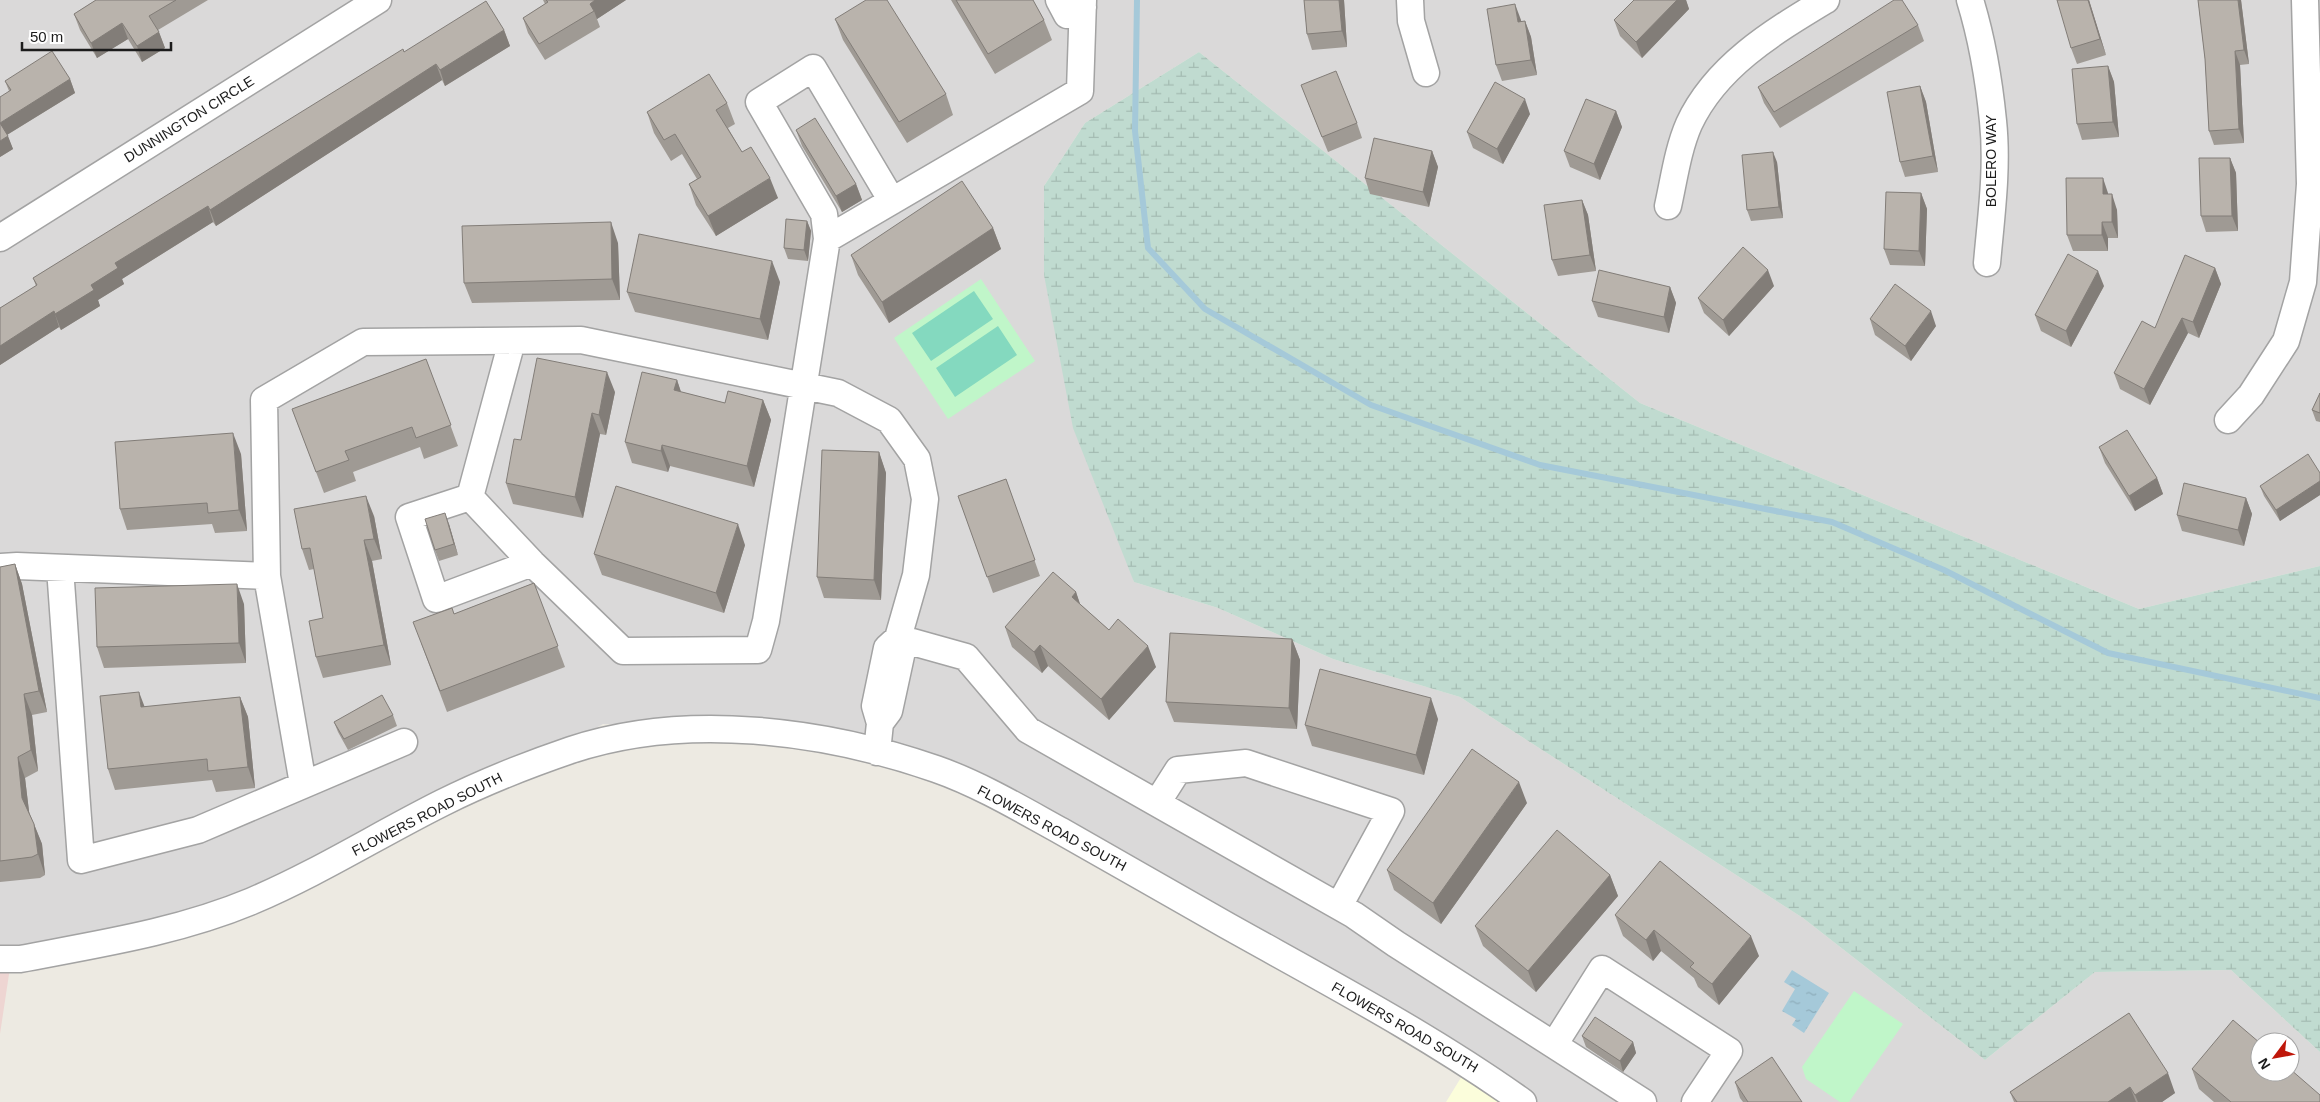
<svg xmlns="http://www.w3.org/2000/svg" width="2320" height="1102" font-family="Helvetica,sans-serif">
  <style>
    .residential { fill: #dad9d9; fill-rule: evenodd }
    .commercial { fill: #eed5d2 }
    .education { fill: #fbfddb }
    .wetland { fill: url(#wetland-marsh) }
    .park { fill: #c0f6c9 }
    .pitch { fill: #84d9bf }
    .water { fill: url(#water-ripples) }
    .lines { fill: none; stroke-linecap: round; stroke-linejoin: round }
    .stream { stroke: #a5c9d9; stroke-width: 6 }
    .minor-casing { stroke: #a3a3a3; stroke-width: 29 }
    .minor { stroke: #fff; stroke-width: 26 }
    .wall { fill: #9f9a94 }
    .shaded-wall { fill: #827d78 }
    .building { fill: #b9b3ac; stroke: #827d78 }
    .labels { text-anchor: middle; stroke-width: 4; stroke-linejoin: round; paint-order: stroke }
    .street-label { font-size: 14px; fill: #1c1c1c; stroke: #fff }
  </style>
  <defs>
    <pattern id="wetland-marsh" width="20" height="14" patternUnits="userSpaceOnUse" patternTransform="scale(1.25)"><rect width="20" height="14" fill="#c0dbd0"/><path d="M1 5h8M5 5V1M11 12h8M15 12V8" fill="none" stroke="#a4bbb2"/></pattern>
    <pattern id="water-ripples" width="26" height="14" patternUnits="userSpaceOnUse" patternTransform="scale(1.25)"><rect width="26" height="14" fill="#a5c9d9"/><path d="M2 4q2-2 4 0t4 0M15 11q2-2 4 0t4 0" fill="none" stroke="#8dacba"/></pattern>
  </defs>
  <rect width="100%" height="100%" fill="#edeae2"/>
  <path class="residential" d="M0 0H2320V566L2139 609 1640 403 1199 52 1085 123 1044 186 1134 582 1218 608 1333 659 1460 697 1803 918 1985 1060 2095 972 2231 970 2320 1052V1102H1522L979 779 764 730 603 724 408 834 251 902 0 960ZM2260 1042H2290V1072H2260Z"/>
  <path class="commercial" d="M0 960 11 961 0 1034Z"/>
  <path class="education" d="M1465 1071 1513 1102H1446Z"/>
  <path class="wetland" d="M1199 52 1640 403 2139 609 2320 566V1052L2231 970 2095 972 1985 1060 1803 918 1460 697 1333 659 1218 608 1134 582 1073 428 1044 275V186L1085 123Z"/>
  <path class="park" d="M981 279 1035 361 948 419 894 338Z
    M1854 991 1903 1024 1849 1102H1840L1806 1079 1802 1067Z"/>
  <path class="pitch" d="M974 291 993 319 931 361 912 333Z
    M998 326 1017 355 955 397 936 368Z"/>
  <path class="water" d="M1792 970 1829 993 1804 1033 1792 1025 1796 1019 1782 1011 1795 989 1784 982Z"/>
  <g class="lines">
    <path class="stream" d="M1137 0 1135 131 1148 248 1205 309 1371 405 1540 465 1832 522 1944 570 2108 653 2320 698"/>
    <g class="minor-casing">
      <path id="minor" d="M1059 0 1067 15 1083 7
        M1410 0 1411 21 1426 73
        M1970 0C1982 39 1989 81 1993 121 1998 168 1991 217 1987 263
        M1668 206C1674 179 1678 149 1689 124 1716 66 1773 32 1826 0
        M0 238 378 0
        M827 239 1080 91 1083 0
        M2228 420 2251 395 2286 341 2303 282 2310 184 2305 0
        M470 497 532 563 623 651 758 650 766 621 827 239 824 214 759 102 813 68 892 201
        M470 497 409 517 436 599 532 563
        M470 497 512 341
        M0 567 17 566 267 576
        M60 568 81 860 198 830 404 742
        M877 752 880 723 875 706 887 648 898 638 902 651 889 711 880 723
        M303 784 267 576 264 400 363 342 581 340 838 393 889 420 917 459 925 499 916 575 898 638 966 657 1028 730 1354 915 1396 944 1643 1102
        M1157 803 1178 770 1246 763 1391 811 1339 906
        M0 959H20C98 944 178 932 252 901 318 873 378 835 442 803 484 782 527 765 571 750 685 712 824 730 936 769 979 784 1021 809 1061 831 1116 862 1171 894 1226 925 1326 981 1429 1035 1523 1102
        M1554 1045 1602 969 1729 1051 1695 1102"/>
    </g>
    <use href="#minor" class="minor"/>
  </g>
  <path class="wall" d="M96 0H208L158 30 165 48 142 62 128 39 97 58 80 30 74 14Z
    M543 0H626L597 19 600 27 545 60 528 33 523 18 545 4Z
    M951 0H1033L1044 20 1052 40 995 74Z
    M1304 0H1344L1347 47 1312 50 1307 34Z
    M1634 0H1686L1689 9 1642 58 1620 36 1614 20Z
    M2089 0 2106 55 2077 64 2071 48Z
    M2198 0H2241L2249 64 2240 65 2244 143 2214 145 2209 131 2205 59Z
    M835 19 946 94 953 115 907 143 843 40Z
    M1521 20V22L1525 21 1531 37 1537 75 1502 81 1496 65Z
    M1918 25 1924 41 1780 128 1764 103 1758 87Z
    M504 30 510 46 445 86 442 80 216 226 213 222 122 279 124 284 98 300 100 306 61 330 59 327 0 365V308L36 286 33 278 404 52Z
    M2108 66 2114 82 2119 137 2082 140 2077 124Z
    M70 79 75 93 7 135 13 149 0 157 9 91 5 81Z
    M1301 85 1357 123 1362 138 1328 152Z
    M1920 86 1926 102 1938 172 1905 177 1900 162Z
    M727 103 735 124 728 128 742 152 778 198 716 236 696 205 689 184 697 179 682 154 671 161 654 133 647 112Z
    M1616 111 1622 127 1600 180 1570 167 1564 151Z
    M1530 114 1503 164 1473 148 1467 132Z
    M796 130 856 184 862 200 842 212 802 146Z
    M1432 151 1438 167 1429 207 1370 194 1365 178Z
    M2230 158 2236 173 2238 231 2206 232 2201 216Z
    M1777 162 1783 218 1751 221 1747 210Z
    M1921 193 1927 209 1925 266 1890 265 1884 249Z
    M2108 194 2117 210 2118 238H2108V251H2073L2067 235Z
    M1582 200 1588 215 1596 271 1558 276 1552 260Z
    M807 221 811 231 808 261 788 259 784 248Z
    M993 228 1001 249 889 323 858 275 851 255Z
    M618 243 620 300 472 303 464 283Z
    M2215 268 2221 284 2199 338 2188 333 2150 405 2120 389 2114 373 2155 328Z
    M780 282 768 340 635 312 627 292Z
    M1774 286 1729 336 1704 313 1698 298Z
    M2104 286 2071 347 2041 331 2035 315Z
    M1670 287 1676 303 1669 333 1598 317 1592 301Z
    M1870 319 1936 326 1911 361 1875 335Z
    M426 359 458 446 424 459 420 447 353 472 356 481 324 493 292 409Z
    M677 380 681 392 725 403 763 400 771 420 754 487 670 466 668 472 632 463 625 442Z
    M615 392 606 435 600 434 583 518 513 504 506 483 521 440Z
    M2320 393V422L2316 421 2312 410Z
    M2099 447 2157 478 2163 494 2135 511 2105 463Z
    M879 452 886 473 881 600 824 598 817 577Z
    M241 454 247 531 215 533 212 524 127 530 120 509Z
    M2320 473V495L2280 521 2264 496 2260 486Z
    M1006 479 1040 576 993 593 958 496Z
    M2246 498 2252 514 2244 546 2182 531 2177 515Z
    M374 516 382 559 372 561 391 665 323 678 316 657 323 618 314 569 309 570 302 549Z
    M449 524 458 555 439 561 435 550Z
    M745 545 724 613 602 575 594 554Z
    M15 564 22 584 47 712 32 715 38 771 25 778 29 812 42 844 45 875 40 878 0 882V567Z
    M534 583 565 667 447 712 421 643 454 614Z
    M1076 592 1080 604 1109 630 1156 667 1109 720 1048 666 1042 673 1012 647 1005 627Z
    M244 604 246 663 104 668 97 647Z
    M1292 639 1300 660 1297 729 1174 722 1166 702Z
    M240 697 248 717 255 788 216 792 212 780 115 790 108 769 145 707Z
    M393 715 397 726 348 750 338 732 334 722Z
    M1438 719 1424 775 1312 746 1305 725Z
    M1527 803 1441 924 1394 890 1387 870Z
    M1610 875 1618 896 1536 992 1483 946 1475 926Z
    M1615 915 1759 956 1719 1005 1698 987 1694 978 1661 951 1653 961 1623 936Z
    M2129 1013 2175 1093 2162 1102H2014L2010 1092Z
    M1582 1036 1633 1042 1636 1053 1623 1072 1586 1047Z
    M2192 1069 2320 1102H2214L2199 1089Z
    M1735 1082 1802 1102H1743L1740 1098Z"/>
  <path class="shaded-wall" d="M595 0H626L597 19 594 11 590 4Z
    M1339 0H1344L1347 47 1342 31Z
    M1677 0H1686L1689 9 1642 58 1636 42Z
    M2088 0H2089L2106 55 2100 39Z
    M2238 0H2241L2249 64 2244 50Z
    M1515 4 1521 20 1524 38 1518 22Z
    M1525 21 1531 37 1537 75 1531 60Z
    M122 23 128 39 97 58 91 43Z
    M504 30 510 46 445 86 440 70Z
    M159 32 165 48 142 62 137 46Z
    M2235 51 2240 65 2244 143 2239 129Z
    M436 64 442 80 216 226 210 210Z
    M2108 66 2114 82 2119 137 2113 122Z
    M70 79 75 93 5 136 0 123Z
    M1920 86 1926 102 1938 172 1933 156Z
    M1525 99 1530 114 1503 164 1497 149Z
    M1616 111 1622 127 1600 180 1594 164Z
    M8 136 13 149 0 157V141Z
    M1432 151 1438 167 1429 207 1423 192Z
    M1773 152 1777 162 1783 218 1779 207Z
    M2230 158 2236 173 2238 231 2232 216Z
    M770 178 778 198 716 236 708 216Z
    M2103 178 2108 193 2109 210 2103 194Z
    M856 184 862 200 842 212 836 196Z
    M1921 193 1927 209 1925 266 1919 251Z
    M2112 194 2117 210 2118 238 2112 222Z
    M1582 200 1588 215 1596 271 1590 255Z
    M208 206 213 222 122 279 124 284 98 300 100 306 61 330 55 314 91 285 115 263Z
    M807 221 811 231 808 261 804 250Z
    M611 222 618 243 620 300 612 279Z
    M2102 222 2108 238V251L2102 235Z
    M993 228 1001 249 889 323 882 302Z
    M772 261 780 282 768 340 760 319Z
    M2215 268 2221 284 2199 338 2193 322Z
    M1768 270 1774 286 1729 336 1723 320Z
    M2098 271 2104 286 2071 347 2066 331Z
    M1670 287 1676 303 1669 333 1664 317Z
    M54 311 59 327 0 365V346Z
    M1931 311 1936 326 1911 361 1905 346Z
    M2182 318 2188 333 2150 405 2144 389Z
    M607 372 615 392 606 435 599 415Z
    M677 380 684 401 674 390Z
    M763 400 771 420 754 487 747 466Z
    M592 413 600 434 583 518 575 497Z
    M233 433 241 454 247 531 239 510Z
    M662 445 670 466 668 472 661 451Z
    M879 452 886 473 881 600 874 580Z
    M2157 478 2163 494 2135 511 2129 496Z
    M2320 481V495L2280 521 2276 510Z
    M366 496 374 516 382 559 374 539Z
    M2246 498 2252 514 2244 546 2238 530Z
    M445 513 449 524 458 555 454 544Z
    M738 524 745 545 724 613 716 593Z
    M364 540 372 561 391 665 384 645Z
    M15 564 22 584 47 712 39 691Z
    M237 584 244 604 246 663 239 643Z
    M1076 592 1083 613 1072 597Z
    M1292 639 1300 660 1297 729 1289 708Z
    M1040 645 1048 666 1042 673 1034 652Z
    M1148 646 1156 667 1109 720 1101 699Z
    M139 692 147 713 141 707Z
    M24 694 32 715 38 771 31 750Z
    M240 697 248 717 255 788 248 767Z
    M1431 698 1438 719 1424 775 1416 755Z
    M18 757 25 778 30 819 22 798Z
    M1519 782 1527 803 1441 924 1433 903Z
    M34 824 42 844 45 875 38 854Z
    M1610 875 1618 896 1536 992 1528 971Z
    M1654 930 1661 951 1653 961 1646 940Z
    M1751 936 1759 956 1719 1005 1712 984Z
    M1633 1042 1636 1053 1623 1072 1620 1061Z
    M2168 1073 2175 1093 2162 1102H2138L2135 1095Z
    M2130 1087 2136 1102H2108Z"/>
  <path class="building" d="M96 0H176L149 16 159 32 137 46 122 23 91 43 74 14Z
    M546 0H595L590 4 594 11 539 44 523 18 548 2Z
    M866 0H887L946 94 899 122 835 19Z
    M956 0H1033L1044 20 988 54Z
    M1304 0H1339L1342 31 1307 34Z
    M1634 0H1677L1636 42 1614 20Z
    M1894 0H1902L1918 25 1774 112 1758 87Z
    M2057 0H2088L2100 39 2071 48Z
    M2198 0H2238L2244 50 2235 51 2239 129 2209 131 2205 59Z
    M486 1 504 30 440 70 436 64 210 210 208 206 115 263 118 268 91 285 94 290 55 314 54 311 0 346V308L37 285 33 278 403 49 404 52Z
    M1515 4 1518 22 1525 21 1531 60 1496 65 1487 9Z
    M52 51 70 79 0 123 8 136 0 141V97L11 90 5 81Z
    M2108 66 2113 122 2077 124 2072 69Z
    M1336 71 1357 123 1322 137 1301 85Z
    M709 74 727 103 716 110 742 152 751 147 770 178 708 216 689 184 701 177 675 134 664 140 647 112Z
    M1495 82 1525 99 1497 149 1467 132Z
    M1920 86 1933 156 1900 162 1887 92Z
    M1586 99 1616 111 1594 164 1564 151Z
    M815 118 856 184 836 196 796 130Z
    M1374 138 1432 151 1423 192 1365 178Z
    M1773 152 1779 207 1747 210 1742 155Z
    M2199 158H2230L2232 216H2201Z
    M2066 178H2103V194H2112V222H2102V235H2067Z
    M962 181 993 228 882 302 851 255Z
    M1886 192 1921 193 1919 251 1884 249Z
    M1582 200 1590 255 1552 260 1544 205Z
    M786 219 807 221 804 250 784 248Z
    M611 222 612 279 464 283 462 226Z
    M639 234 772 261 760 319 627 292Z
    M1743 247 1768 270 1723 320 1698 298Z
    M2068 254 2098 271 2066 331 2035 315Z
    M2185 255 2215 268 2193 322 2182 318 2144 389 2114 373 2142 321 2155 328Z
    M1599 270 1670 287 1664 317 1592 301Z
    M1895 284 1931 311 1905 346 1870 319Z
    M537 358 607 372 599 415 592 413 575 497 506 483 514 439 521 440Z
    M426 359 451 425 416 438 412 427 345 451 349 460 316 472 292 409Z
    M642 372 677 380 674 390 725 403 728 391 763 400 747 466 662 445 661 451 625 442Z
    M2320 393V413L2312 410Z
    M2127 430 2157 478 2129 496 2099 447Z
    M233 433 239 510 208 513 207 503 120 509 115 442Z
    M822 450 879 452 874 580 817 577Z
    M2308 454 2320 473V481L2276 510 2260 486Z
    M1006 479 1035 560 987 577 958 496Z
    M2184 483 2246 498 2238 530 2177 515Z
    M616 486 738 524 716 593 594 554Z
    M366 496 374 539 364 540 384 645 316 657 309 621 323 618 310 548 302 549 294 509Z
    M445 513 454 544 435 550 425 519Z
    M15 564 39 691 24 694 31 750 18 757 22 798 34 824 38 854 32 857 0 861V567Z
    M1053 572 1076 592 1072 597 1109 630 1118 619 1148 646 1101 699 1040 645 1034 652 1005 627Z
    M534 583 558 646 440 691 413 622 452 608 454 614Z
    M237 584 239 643 97 647 95 588Z
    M1170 633 1292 639 1289 708 1166 702Z
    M1320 669 1431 698 1416 755 1305 725Z
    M139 692 141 707 240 697 248 767 208 771 207 759 108 769 100 696Z
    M382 695 393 715 344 739 334 722Z
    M1472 749 1519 782 1433 903 1387 870Z
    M1557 830 1610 875 1528 971 1475 926Z
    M1660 861 1751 936 1712 984 1690 967 1694 963 1654 930 1646 940 1615 915Z
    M2129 1013 2168 1073 2135 1095 2130 1087 2108 1102H2017L2010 1092Z
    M1595 1017 1633 1042 1620 1061 1582 1036Z
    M2233 1020 2260 1043V1072H2290V1069L2320 1095V1102H2231L2192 1069Z
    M1772 1057 1802 1102H1748L1735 1082Z"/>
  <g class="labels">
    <g class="street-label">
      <text transform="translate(189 119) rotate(-32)" y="5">DUNNINGTON CIRCLE</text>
      <text transform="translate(1991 161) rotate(-90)" y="5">BOLERO WAY</text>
      <text transform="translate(427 814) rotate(-27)" y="5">FLOWERS ROAD SOUTH</text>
      <text transform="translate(1052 828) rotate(28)" y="5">FLOWERS ROAD SOUTH</text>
      <text transform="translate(1405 1027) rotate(30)" y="5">FLOWERS ROAD SOUTH</text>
    </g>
  </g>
  <g transform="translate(2275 1057) rotate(238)"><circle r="24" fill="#ffffff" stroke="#a4a4a4"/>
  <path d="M0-4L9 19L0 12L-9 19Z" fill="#bf170a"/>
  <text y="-8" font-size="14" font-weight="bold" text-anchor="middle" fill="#1c1c1c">N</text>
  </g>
  <path d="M22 42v8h149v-8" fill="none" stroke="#1c1c1c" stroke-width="2.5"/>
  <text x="30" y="42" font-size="15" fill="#1c1c1c" stroke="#ffffff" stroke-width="4" paint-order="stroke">50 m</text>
</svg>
